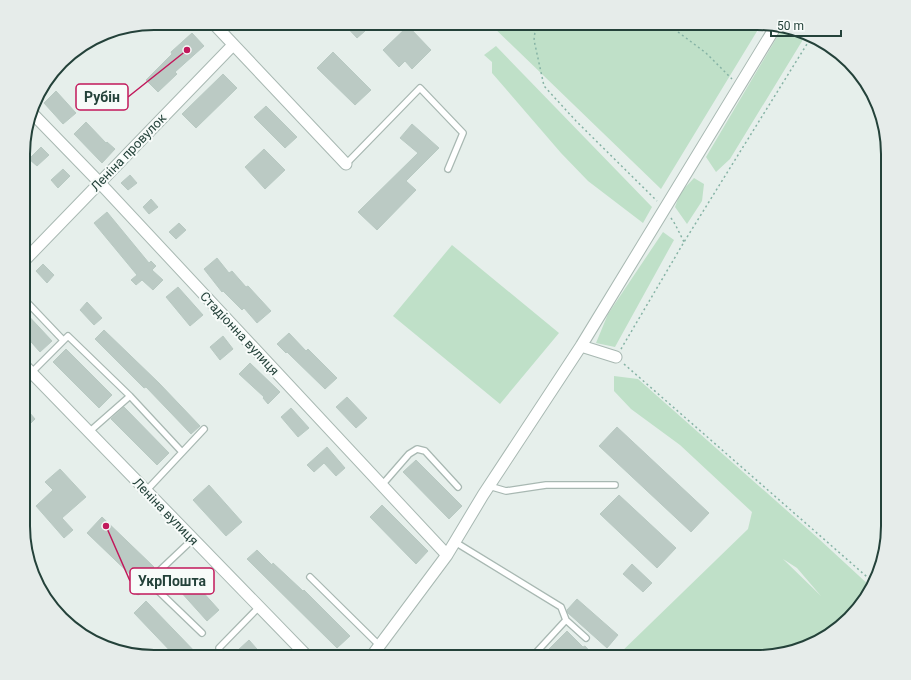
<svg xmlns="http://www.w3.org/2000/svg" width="911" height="680" font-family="Roboto,sans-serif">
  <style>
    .green { fill: #bfe0c8; fill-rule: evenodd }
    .building { fill: #bbcac4; stroke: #b8c9c2 }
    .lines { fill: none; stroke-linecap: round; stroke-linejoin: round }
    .lane-casing { stroke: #a8b8b2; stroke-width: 8 }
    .street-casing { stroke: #a8b8b2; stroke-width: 13 }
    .path { stroke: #86b3a5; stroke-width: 1.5; stroke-dasharray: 2 3; stroke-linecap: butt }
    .lane { stroke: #fff; stroke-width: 5.5 }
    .street { stroke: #fff; stroke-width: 11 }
    .labels { text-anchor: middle; stroke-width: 4; stroke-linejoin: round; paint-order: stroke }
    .street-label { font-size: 13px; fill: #24423a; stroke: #f7fbf9 }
    .rim { fill: none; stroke: #24423a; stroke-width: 2 }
    .leader { fill: none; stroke: #c2185b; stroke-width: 1.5 }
    .callout-dot { fill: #c2185b; stroke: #f7fbf9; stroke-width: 1.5 }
    .callout { fill: #f7fbf9; stroke: #c2185b; stroke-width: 1.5 }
    .callout-label { font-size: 14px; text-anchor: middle; font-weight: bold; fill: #24423a }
  </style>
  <rect width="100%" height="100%" fill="#e6efeb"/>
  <path class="green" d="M489 23H762L661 189Z
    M783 27 807 33 730 159 716 172 706 157Z
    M496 46 652 207 643 223 588 181 561 153 492 73V62L484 55Z
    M694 178 704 184 702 201 687 224 675 207 680 193Z
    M663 232 674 240 615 347 596 343 608 314Z
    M452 245 559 333 500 404 393 316Z
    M614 376 638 379 819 539 871 587 856 612 815 644 757 657H616L748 529 752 512 680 445 631 409 614 391ZM783 559 797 568 821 596Z"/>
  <path class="building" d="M343 23H357L365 31 357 38Z
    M408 26 431 50 412 69 405 61 399 67 383 50Z
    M192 33 204 46 175 72 177 74 158 92 146 80 172 54 171 52Z
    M333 52 371 90 355 105 317 68Z
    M223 74 237 88 196 128 182 114Z
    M56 91 76 113 63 124 44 103Z
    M266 106 297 137 285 148 254 117Z
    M86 122 106 143 107 142 115 149 102 163 74 134Z
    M412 124 439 148 406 181 416 190 377 230 358 212 418 153 400 138Z
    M41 147 49 155 37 166 29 159Z
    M264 149 285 170 265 189 245 167Z
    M63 169 70 176 58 188 51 180Z
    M130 175 137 183 128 190 121 183Z
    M151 199 158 207 149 214 143 207Z
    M107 212 149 263 151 261 156 266 152 270 163 280 153 290 142 280 136 285 131 280 137 275 94 223Z
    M179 223 186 230 176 239 169 232Z
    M217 258 229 273 232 271 246 287 248 286 271 311 257 323 244 308 242 310 223 291 222 292 204 269Z
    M43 264 54 275 47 283 36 271Z
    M178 287 203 315 190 326 166 297Z
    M87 302 102 318 94 325 80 310Z
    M24 311 52 341 40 352 24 334Z
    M104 330 159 383 200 426 191 434 146 387 144 388 95 339Z
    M289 333 306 351 308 349 337 378 325 389 287 352 286 353 277 344Z
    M223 336 233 349 220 360 210 347Z
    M66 349 112 395 99 408 53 362Z
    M250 363 280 392 268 404 263 398 264 397 239 374Z
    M347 397 367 418 356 428 336 407Z
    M24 406 35 419 24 430Z
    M124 407 169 453 157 465 111 419Z
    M291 408 309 428 298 437 281 417Z
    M617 427 709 513 691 532 599 446Z
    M327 447 345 468 336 476 324 463 314 472 307 465Z
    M416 460 462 506 449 519 403 472Z
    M60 469 86 497 62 518 73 530 64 538 36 506 53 490 45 482Z
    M209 485 242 522 226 536 193 500Z
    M619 495 676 548 657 568 600 514Z
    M382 505 428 551 416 564 370 517Z
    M102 517 154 567 139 583 87 533Z
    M257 550 272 565 273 563 303 591 304 590 350 636 337 648 247 559Z
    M632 564 652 583 643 592 623 574Z
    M183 570 219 610 207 621 171 581Z
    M577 599 618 635 607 648 568 613 567 610Z
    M146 601 200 657H176L134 613Z
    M567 631 583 647 585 646 595 657H541Z
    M249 640 264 657H242L237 651Z"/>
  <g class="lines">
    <g class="lane-casing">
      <path id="lane" d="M346 164 420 88 463 133 448 169
        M24 299 63 340
        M31 373 68 336 130 396 182 452
        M89 432 130 396
        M382 485 409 454 417 449 425 451 458 487
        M489 486 506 491 546 485H615
        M146 491 204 429
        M455 542 561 607 566 620
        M310 577 380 646
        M148 581 202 633
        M138 591 193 539
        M223 657 219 648 259 607
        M532 657 566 620 586 638"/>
    </g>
    <g class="street-casing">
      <path id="street" d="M213 23 346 164
        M32 113 99 182 447 555
        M24 261 233 45
        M581 346 616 357
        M24 365 308 657
        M371 657 447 555 483 495 581 346 776 26"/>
    </g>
    <path class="path" d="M536 23 534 40 544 86 576 121 657 201
      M666 23 706 53 732 79
      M671 218 675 224 684 242
      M621 349 684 242 812 36
      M624 364 874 583"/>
    <use href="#lane" class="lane"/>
    <use href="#street" class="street"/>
  </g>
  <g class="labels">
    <g class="street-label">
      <text transform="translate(128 152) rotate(-46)" y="5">Леніна провулок</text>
      <text transform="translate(240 333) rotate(47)" y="5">Стадіонна вулиця</text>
      <text transform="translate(166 511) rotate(46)" y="5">Леніна вулиця</text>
    </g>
  </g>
  <path d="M0 0H911V680H0ZM154 30H757A124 124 0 0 1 881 154V526A124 124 0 0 1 757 650H154A124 124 0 0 1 30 526V154A124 124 0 0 1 154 30Z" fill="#e6ecea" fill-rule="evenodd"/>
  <path class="rim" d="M154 30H757A124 124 0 0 1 881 154V526A124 124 0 0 1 757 650H154A124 124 0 0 1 30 526V154A124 124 0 0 1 154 30Z"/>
  <path class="leader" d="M187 50L128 97M106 526L130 581"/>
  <g class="callout-dot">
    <circle cx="187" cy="50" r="4"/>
    <circle cx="106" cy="526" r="4"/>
  </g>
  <g class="callout">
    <rect x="76" y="84" width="52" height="26" rx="4"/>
    <rect x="130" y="568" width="84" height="26" rx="4"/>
  </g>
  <g class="callout-label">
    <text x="102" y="102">Рубін</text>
    <text x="172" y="586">УкрПошта</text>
  </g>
  <path d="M771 30v6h70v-6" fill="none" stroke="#24423a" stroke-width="2"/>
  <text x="777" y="30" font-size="12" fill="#24423a" stroke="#f7fbf9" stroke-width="3" paint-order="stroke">50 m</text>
</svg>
